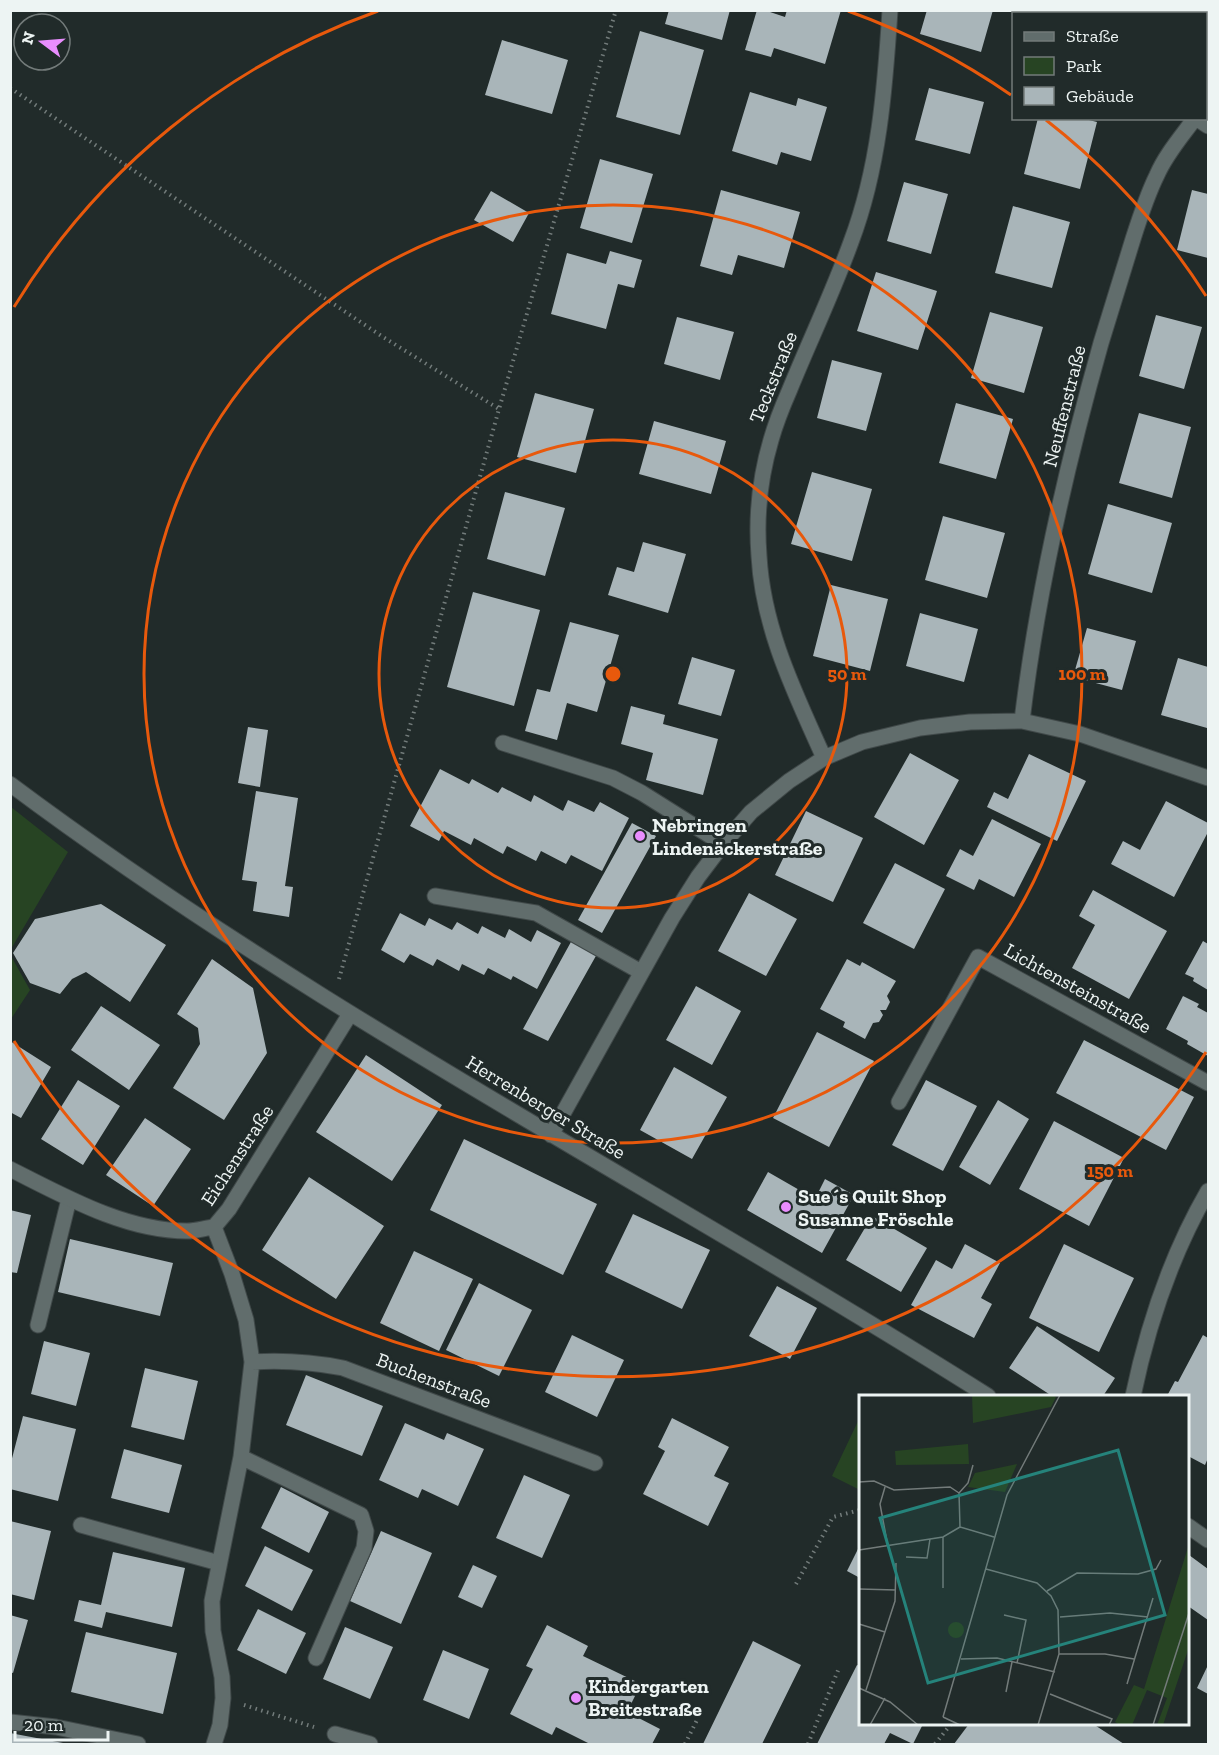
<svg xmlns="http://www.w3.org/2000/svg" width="1219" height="1755" font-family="'Zilla Slab',serif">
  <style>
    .green { fill: #274423 }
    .building { fill: #a9b5b9 }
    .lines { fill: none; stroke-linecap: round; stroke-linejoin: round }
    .lane-casing { stroke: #404949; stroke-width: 17 }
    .street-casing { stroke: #404949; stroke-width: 17 }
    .path { stroke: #737c7b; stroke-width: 4; stroke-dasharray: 1.5 4.5; stroke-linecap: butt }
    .lane { stroke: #616d6c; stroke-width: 15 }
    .street { stroke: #616d6c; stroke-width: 15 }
    .ring { fill: none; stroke: #e8590c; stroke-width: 3 }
    .poi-dot { fill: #e98dfe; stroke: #212b2a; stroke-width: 2 }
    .labels { text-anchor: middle; stroke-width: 6; stroke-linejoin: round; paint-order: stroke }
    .street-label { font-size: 20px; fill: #edf4f3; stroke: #212b2a }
    .poi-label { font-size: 20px; font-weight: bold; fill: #edf4f3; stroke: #212b2a; text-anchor: start }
    .inset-road { fill: none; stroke: #737b7a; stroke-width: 1.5 }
    .view { fill: #25837b; fill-opacity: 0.15; stroke: #25837b; stroke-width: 3 }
    .inset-edge { fill: none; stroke: #edf4f3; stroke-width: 3 }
    .centre { fill: #e8590c; stroke: #212b2a; stroke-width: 3 }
    .ring-label { font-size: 18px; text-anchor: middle; font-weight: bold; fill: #e8590c; stroke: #212b2a; stroke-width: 6; stroke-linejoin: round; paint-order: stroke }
  </style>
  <rect width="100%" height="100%" fill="#212b2a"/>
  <path class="green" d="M11 807 68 852 11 949Z
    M11 956 30 990 11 1019H10Z
    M860 1417V1490L832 1476Z"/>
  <path class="building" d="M669 10H730L722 40 665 24Z
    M757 10H764L785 17 787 10H841L825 64 774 48 771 57 745 50Z
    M927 10H993L981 52 920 34Z
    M1062 10H1119L1118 14H1070Z
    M1154 10H1208V46L1206 45V14H1153Z
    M640 31 704 50 680 135 616 117Z
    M502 40 568 60 552 114 485 95Z
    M929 88 984 102 970 154 915 140Z
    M750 92 796 106 798 98 827 107 811 161 781 152 777 165 732 151Z
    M1038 118H1081L1097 122 1080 189 1024 174Z
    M600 159 653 174 632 243 580 228Z
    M904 182 948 194 931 254 887 241Z
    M721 190 800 212 784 268 738 255 732 275 700 266Z
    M1192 190 1208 194V258L1177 250Z
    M491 191 529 213 513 242 474 220Z
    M1013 206 1070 222 1052 288 995 273Z
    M610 251 642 260 634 288 618 284 606 329 551 314 567 253 606 264Z
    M876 272 937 291 918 350 857 331Z
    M990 312 1043 327 1024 393 971 378Z
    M1156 315 1202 327 1184 389 1139 376Z
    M677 317 734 332 720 380 664 364Z
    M832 360 882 373 866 431 817 418Z
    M535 393 594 409 576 473 517 457Z
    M956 403 1013 419 996 479 939 463Z
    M1139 413 1191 427 1172 498 1119 483Z
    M654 421 726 441 711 494 639 474Z
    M812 472 872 489 852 561 791 544Z
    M505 492 565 508 545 576 487 559Z
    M1108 504 1172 523 1152 593 1088 574Z
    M943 516 1005 533 987 598 925 580Z
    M643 542 686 554 668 613 608 595 617 567 634 572Z
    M831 585 888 599 870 671 813 656Z
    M473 592 540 610 514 706 447 687Z
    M920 613 978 629 964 682 906 666Z
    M570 622 619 635 597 712 567 703 557 740 525 731 537 689 550 692Z
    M1087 628 1136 641 1122 690 1073 677Z
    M692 657 735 670 721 716 678 704Z
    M1178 658 1208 667V722L1207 728 1161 715Z
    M631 706 665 715 663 724 718 739 703 795 646 780 653 753 621 744Z
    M248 727 268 730 260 787 238 783Z
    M910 753 959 780 924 845 874 817Z
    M1029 754 1086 781 1057 841 987 807 994 792 1008 799Z
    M440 769 469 784 472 779 498 793 502 787 531 802 534 795 563 811 568 800 594 812 600 802 629 818 602 871 571 855 566 864 541 851 536 861 507 846 503 854 474 838 471 845 444 831 439 841 410 826Z
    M256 791 298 798 285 886 293 887 289 917 253 911 257 882 242 880Z
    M1166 801 1208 823V832L1174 897 1111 864 1123 841 1140 850Z
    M806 811 863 838 833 902 775 875Z
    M992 819 1041 844 1014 897 979 879 974 890 946 876 960 849 973 856Z
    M632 823 656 836 602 933 578 920Z
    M895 863 945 889 914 949 863 923Z
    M1093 890 1167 931 1129 999 1072 968 1095 925 1079 916Z
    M749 893 797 919 766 976 718 951Z
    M101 904 166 945 130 1002 86 972 72 979 60 994 30 983 13 953 35 919Z
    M400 913 425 926 429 918 452 930 457 922 478 934 482 926 505 938 509 929 531 942 537 930 561 943 537 989 513 976 511 980 488 968 484 975 462 964 459 971 437 959 433 966 410 954 404 963 381 950Z
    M572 940 597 954 548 1041 523 1029Z
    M1203 941 1208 944V990L1193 981 1194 978 1185 974Z
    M212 959 253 988 267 1053 224 1120 173 1088 200 1044 198 1028 177 1014Z
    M847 959 860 966 862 962 896 981 887 996 890 1002 886 1010H880L883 1015 879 1022 873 1023 865 1039 843 1027 845 1022 820 1009Z
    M696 986 741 1011 712 1065 666 1040Z
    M1183 996 1199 1004 1197 1007 1208 1013V1056L1187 1044 1188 1041 1166 1029Z
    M101 1006 160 1045 129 1090 71 1050Z
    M817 1032 874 1061 829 1147 773 1118Z
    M1084 1040 1194 1097 1166 1150 1056 1093Z
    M10 1041 51 1067 21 1118 10 1112Z
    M366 1055 442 1105 392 1181 316 1132Z
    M674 1067 727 1097 692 1159 640 1130Z
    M78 1080 120 1106 83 1165 41 1139Z
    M926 1080 977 1106 943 1171 892 1145Z
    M998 1100 1029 1119 990 1185 959 1167Z
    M145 1118 191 1149 153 1206 106 1175Z
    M1054 1121 1124 1158 1089 1226 1019 1189Z
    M464 1139 597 1204 563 1275 430 1210Z
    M768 1172 815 1199 825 1179 854 1195 822 1253 747 1210Z
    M309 1177 384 1226 336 1299 262 1250Z
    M10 1210 31 1215 17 1273 10 1272Z
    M633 1214 710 1250 682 1309 605 1272Z
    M872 1216 927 1248 901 1292 846 1260Z
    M70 1239 173 1263 160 1316 58 1292Z
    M965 1244 1000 1263 981 1298 992 1304 974 1338 911 1305 936 1260 952 1269Z
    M1064 1244 1134 1278 1099 1352 1029 1318Z
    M414 1251 473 1279 439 1351 380 1323Z
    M479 1283 532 1310 499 1376 446 1350Z
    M777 1286 817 1308 790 1359 749 1336Z
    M1037 1326 1115 1378 1103 1396H1052L1009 1368Z
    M572 1335 624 1360 597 1417 545 1392Z
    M1203 1335 1208 1338V1458L1205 1465 1188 1456V1396H1167L1175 1381 1178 1382Z
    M44 1341 90 1353 76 1406 31 1394Z
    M145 1368 198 1381 184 1440 131 1427Z
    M306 1375 383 1406 362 1456 286 1425Z
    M23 1416 76 1429 58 1501 10 1489V1466Z
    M672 1418 729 1447 714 1476 729 1483 708 1526 643 1494 665 1451 658 1447Z
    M405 1423 444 1440 447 1433 484 1449 458 1506 422 1489 418 1498 379 1480Z
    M124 1449 182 1465 169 1513 111 1498Z
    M524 1475 570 1495 542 1558 496 1538Z
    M281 1487 329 1512 309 1553 261 1528Z
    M10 1521 51 1531 34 1600 10 1594Z
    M381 1531 432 1553 401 1624 350 1601Z
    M860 1545V1578L847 1571Z
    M265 1546 313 1570 292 1611 245 1586Z
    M113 1552 185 1568 172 1627 106 1612 102 1628 74 1621 79 1600 101 1605Z
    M1189 1555 1208 1569V1620L1188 1606V1557Z
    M473 1565 497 1576 482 1608 458 1597Z
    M258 1609 306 1633 286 1674 237 1650Z
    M10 1615 28 1620 13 1673 10 1672Z
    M547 1625 588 1646 583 1656 641 1684 627 1712 660 1729 652 1744H590L556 1727 552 1735 510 1714 533 1669 526 1666Z
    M345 1627 393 1647 370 1699 323 1679Z
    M86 1632 177 1653 163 1714 71 1692Z
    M753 1641 801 1665 762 1744H703Z
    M443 1650 489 1669 469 1719 423 1700Z
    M857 1665 860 1666V1724H923L913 1744 890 1733 884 1744H817Z
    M1208 1665V1694L1197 1688Z
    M969 1724H1093L1124 1744H954Z
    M10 1733 63 1743V1744H10Z"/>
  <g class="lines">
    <g class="lane-casing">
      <path id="lane" d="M503 743 613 778 642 793 723 844
        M435 896 536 913 641 972
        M38 1325 69 1199
        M81 1525 219 1563"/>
    </g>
    <g class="street-casing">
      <path id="street" d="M1196 118 1208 126
        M1022 721C1037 594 1066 467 1101 343 1112 308 1122 274 1133 239 1140 217 1147 195 1157 175 1166 154 1182 136 1195 118
        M824 758C795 693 763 629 759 556 756 518 760 477 771 440 776 422 783 405 790 389 810 340 833 292 851 242 879 168 885 89 890 10
        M10 784C319 1015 663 1191 988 1396
        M899 1102 978 957 1208 1083
        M551 1135 672 918 698 877 723 844 751 812 789 781 824 758 862 742 920 728 970 722 1022 721 1080 734 1208 778
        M10 1169C64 1196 125 1231 187 1231 196 1231 205 1228 214 1227L229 1209 350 1014
        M214 1227 232 1274 246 1320 252 1362 241 1457 212 1601 213 1631 222 1677 223 1698 220 1725 214 1744
        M252 1362C283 1360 312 1362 343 1368L595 1463
        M1133 1396C1148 1324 1171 1255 1208 1191
        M241 1457 361 1515 366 1531 364 1548 316 1658
        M1188 1526 1208 1540
        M10 1722 56 1727 138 1744
        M335 1734 370 1744"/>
    </g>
    <path class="path" d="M10 88 383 337 499 409
      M339 979 499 409 616 10
      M796 1584 833 1517 860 1510
      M244 1705 314 1727
      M685 1744 703 1708
      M808 1744 839 1668
      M935 1744 951 1724"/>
    <use href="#lane" class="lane"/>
    <use href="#street" class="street"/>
  </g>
  <g class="ring">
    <circle cx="613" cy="674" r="234"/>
    <circle cx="613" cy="674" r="469"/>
    <path d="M1206 1052A703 703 0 0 1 14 1041M14 307A703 703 0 0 1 378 11M848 11A703 703 0 0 1 1011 95M1046 120A703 703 0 0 1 1206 296"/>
  </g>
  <g class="poi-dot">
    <circle cx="640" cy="836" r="6"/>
    <circle cx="786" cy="1207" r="6"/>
    <circle cx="576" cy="1698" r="6"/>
  </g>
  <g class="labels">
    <g class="street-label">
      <text transform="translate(773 377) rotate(-68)" y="7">Teckstraße</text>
      <text transform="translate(1064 406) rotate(-76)" y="7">Neuffenstraße</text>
      <text transform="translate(1078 988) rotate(29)" y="7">Lichtensteinstraße</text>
      <text transform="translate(546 1107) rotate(31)" y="7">Herrenberger Straße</text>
      <text transform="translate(237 1155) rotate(-57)" y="7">Eichenstraße</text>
      <text transform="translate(434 1380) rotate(21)" y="7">Buchenstraße</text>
    </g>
    <g class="poi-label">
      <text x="652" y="832">Nebringen<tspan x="652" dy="23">Lindenäckerstraße</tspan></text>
      <text x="798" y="1203">Sue´s Quilt Shop<tspan x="798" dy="23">Susanne Fröschle</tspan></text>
      <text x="588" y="1693">Kindergarten<tspan x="588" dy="23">Breitestraße</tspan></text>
    </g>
  </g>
  <g transform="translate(859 1395)">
    <rect width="330" height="330" fill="#212b2a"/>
    <path d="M113 0H193L197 2 192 12 114 28ZM109 49 110 69 37 70 36 56ZM158 69 146 97 109 92 116 78ZM330 149V252L304 330H298L308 303 288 295 273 330H261L256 327 275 290 285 294ZM89 235a8 8 0 1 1 16 0a8 8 0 1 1-16 0Z" fill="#274423"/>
    <path class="inset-road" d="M0 87 15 86 35 95 91 92 100 98M26 92 21 109 29 152M100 98 101 132 135 142M100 98 109 88 114 70M0 155 84 142 101 132M47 162 68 163 71 144M127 174 178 188 192 201 199 215 200 259 179 330M84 193V142M0 194 37 195M188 196 218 178 279 179 297 174 302 165M145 220 167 225 158 268M201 222 251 218 289 222M0 229 26 237M200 259H246L275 264M102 264 138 263 196 277M268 289 294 203M0 293 31 307 59 330M7 295 36 206 37 168M147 297 153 267M191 299 253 324 250 330M84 322 148 100 201 0M84 322 101 330M11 330 26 303M294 330 330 218"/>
    <path class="view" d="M259 55 306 220 69 288 21 123Z"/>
    <rect width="330" height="330" class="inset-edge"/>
  </g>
  <circle cx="613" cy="674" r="9" class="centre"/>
  <g class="ring-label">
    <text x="847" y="680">50 m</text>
    <text x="1082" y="680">100 m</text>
    <text x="1110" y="1177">150 m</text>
  </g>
  <rect width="1219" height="1755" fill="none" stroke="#edf4f3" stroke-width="24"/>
  <rect x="1012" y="12" width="195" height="108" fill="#212b2a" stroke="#737b7a" stroke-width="1.5"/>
  <rect x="1024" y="32" width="30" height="9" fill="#616d6c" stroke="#737b7a" stroke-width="1.5"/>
  <text x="1066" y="42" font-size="18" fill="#edf4f3">Straße</text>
  <rect x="1024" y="57" width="30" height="18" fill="#274423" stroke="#737b7a" stroke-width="1.5"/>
  <text x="1066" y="72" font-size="18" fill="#edf4f3">Park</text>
  <rect x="1024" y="87" width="30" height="18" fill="#a9b5b9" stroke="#737b7a" stroke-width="1.5"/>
  <text x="1066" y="102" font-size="18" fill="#edf4f3">Gebäude</text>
  <g transform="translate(42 42) rotate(286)"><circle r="28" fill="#212b2a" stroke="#737b7a" stroke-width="1.5"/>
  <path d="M0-4.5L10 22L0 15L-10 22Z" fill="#e98dfe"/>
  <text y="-9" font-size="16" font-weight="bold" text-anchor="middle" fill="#edf4f3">N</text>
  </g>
  <path d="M15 1731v9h93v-9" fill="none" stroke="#edf4f3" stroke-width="3"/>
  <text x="24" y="1731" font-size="18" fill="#edf4f3" stroke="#212b2a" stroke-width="4.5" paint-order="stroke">20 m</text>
</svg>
